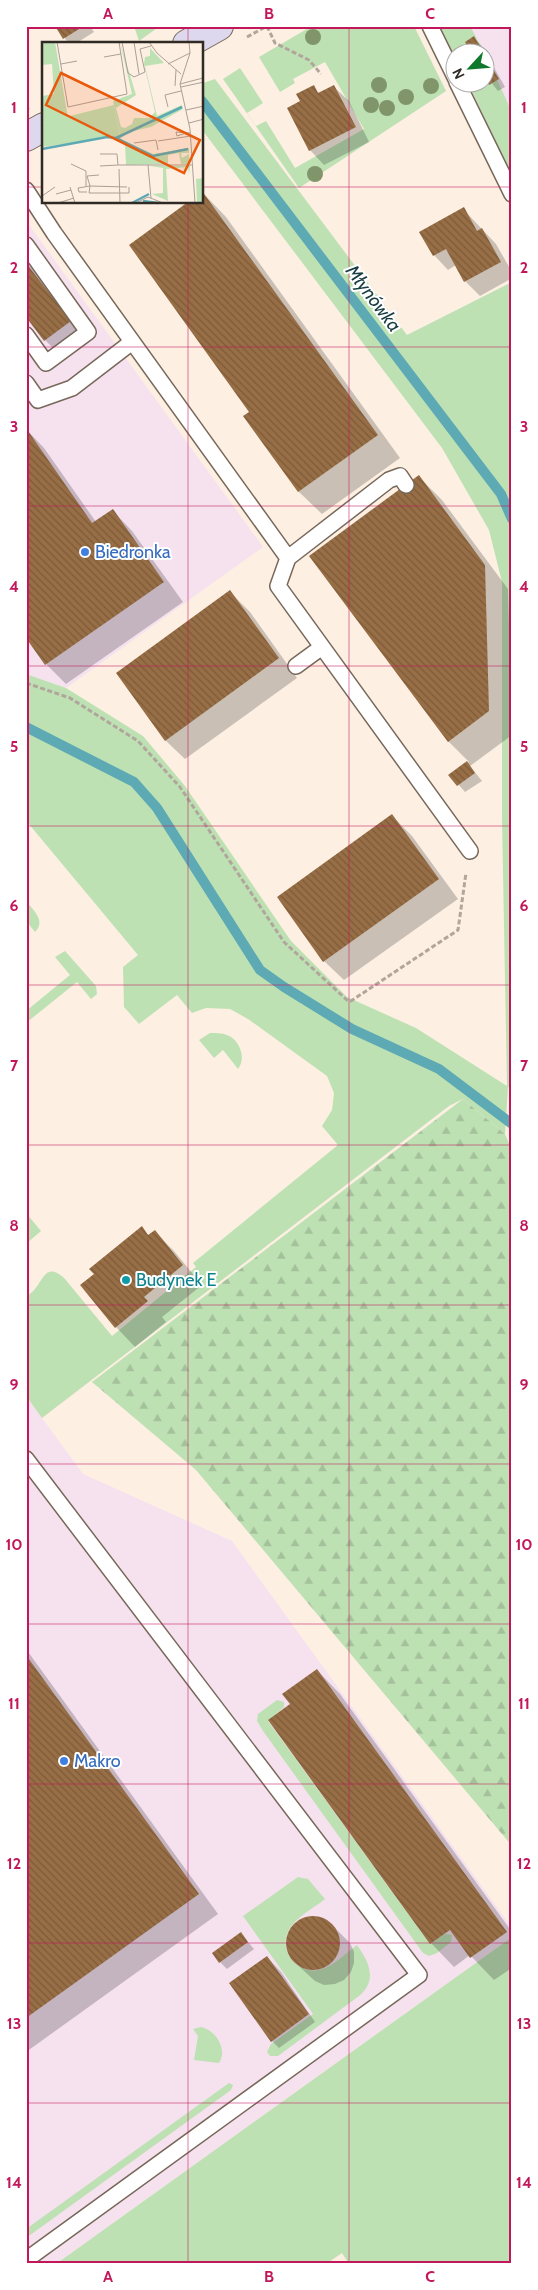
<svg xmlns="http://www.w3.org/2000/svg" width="538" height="2290" font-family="Cabin,sans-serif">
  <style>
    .commercial { fill: #f6e1ef }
    .green { fill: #bee1b4 }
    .forest { fill: url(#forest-firs) }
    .shadow { fill: #0003 }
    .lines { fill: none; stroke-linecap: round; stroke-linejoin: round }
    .stream { stroke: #5da9b4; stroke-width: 10 }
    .building { fill: url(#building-back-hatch) }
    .lane-casing { stroke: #77685a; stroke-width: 18 }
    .secondary-casing { stroke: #77685a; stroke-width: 30 }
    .path { stroke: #b1a69c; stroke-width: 3; stroke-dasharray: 5 2.5; stroke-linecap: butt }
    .lane { stroke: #fff; stroke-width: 15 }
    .secondary { stroke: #ddd8ed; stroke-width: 28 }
    .tree { fill: #81956a }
    .grid { fill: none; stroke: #c2185b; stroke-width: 1; stroke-opacity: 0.55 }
    .shop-dot { fill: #3f7fe0; stroke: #fff; stroke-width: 2 }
    .culture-dot { fill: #0f9aa8; stroke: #fff; stroke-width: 2 }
    .labels { text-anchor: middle; stroke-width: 4; stroke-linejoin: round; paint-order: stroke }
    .shop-label { font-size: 18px; fill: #366cbe; stroke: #fff; text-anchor: start }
    .culture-label { font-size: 18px; fill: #0d838f; stroke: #fff; text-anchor: start }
    .water-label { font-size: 19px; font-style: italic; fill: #183d42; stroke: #fff }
    .inset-river { fill: none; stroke: #5da9b4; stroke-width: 2.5 }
    .inset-road { fill: none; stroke: #aba096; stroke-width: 1 }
    .view { fill: #e8590c; fill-opacity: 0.15; stroke: #e8590c; stroke-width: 2.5 }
    .inset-edge { fill: none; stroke: #302a24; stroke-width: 2.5 }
    .neatline { fill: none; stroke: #c2185b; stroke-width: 2 }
    .grid-label { font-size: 16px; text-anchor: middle; font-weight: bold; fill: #c2185b }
  </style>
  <defs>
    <pattern id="forest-firs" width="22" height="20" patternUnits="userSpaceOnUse" patternTransform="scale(1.25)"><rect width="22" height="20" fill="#bee1b4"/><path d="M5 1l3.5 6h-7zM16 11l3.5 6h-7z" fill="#a4c19b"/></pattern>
    <pattern id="building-back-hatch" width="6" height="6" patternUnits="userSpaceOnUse" patternTransform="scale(1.25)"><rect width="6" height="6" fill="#976e45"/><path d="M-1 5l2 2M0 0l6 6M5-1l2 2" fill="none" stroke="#7c5b39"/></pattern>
  </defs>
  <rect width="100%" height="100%" fill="#fdefe2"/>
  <path class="commercial" d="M440 26H512V175L468 83 486 82V52H456L455 58Z
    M26 221 263 547 66 688 26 674Z
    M26 1396 83 1474 232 1541 512 1928V1937L56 2264H26Z"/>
  <path class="green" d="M134 26H160L139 41Z
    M312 26H414L446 91 299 188 223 79 240 68 263 103 247 113 256 126 266 121 295 168 364 129 325 62 293 79 295 83 280 92 259 57Z
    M440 26H470L484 52H456L455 58Z
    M486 56 512 112V175L468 83 486 82Z
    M215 79 407 335 512 282V1090L508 1087 505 1134 463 1099 449 1106 42 1418 26 1396V1296C43 1290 42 1257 65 1279L112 1336 196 1267 193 1263 338 1145 322 1126 332 1110 334 1093 327 1076 248 1019 230 1009 206 1008 192 1013 177 995 139 1024 124 1007 123 967 138 955 28 823 26 824V674L66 688 143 736 185 786 291 941 347 997 416 1028 507 1086 502 818V582L489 530 442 448 203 131V83Z
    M26 901C34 911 46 921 35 932L26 921Z
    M65 951 96 986 97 994 91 999 77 982 26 1023V1011L70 975 55 957Z
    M210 1033C216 1033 222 1033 227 1035 239 1039 247 1058 238 1069L223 1050 214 1058 199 1040Z
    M26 1213 41 1231 26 1244Z
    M277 1700 284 1702V1707L268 1721 430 1944 445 1934 452 1935 451 1942 437 1953 429 1956 423 1953 263 1731 257 1721 258 1714Z
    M298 1877 308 1879 325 1899C314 1908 296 1917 289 1930 277 1951 299 1977 322 1969 335 1965 346 1953 357 1945 369 1962 378 1980 359 1996L278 2056H270L267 2052 271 2044 313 2014 243 1916Z
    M512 1937V2264H349L342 2253 326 2264H56Z
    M201 2027C216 2030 228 2050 219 2063L194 2060 198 2036 193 2029Z
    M229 2083 233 2085 231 2090 26 2238V2229Z"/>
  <path class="forest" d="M463 1099 505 1134 512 1150V1846L196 1470 92 1382Z"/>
  <path class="shadow" d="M56 26H90L94 32 75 44H69Z
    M474 38 481 45 485 52H472L466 42Z
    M486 53 505 87 498 91 486 76Z
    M313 87 320 94 334 87 349 101 369 142 324 165 310 150 302 102Z
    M26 103 30 109 26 111Z
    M203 193 226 217 400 458 322 514 298 491 251 412 202 202Z
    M463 209 496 244 512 272V278L480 296 465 281 456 265 448 270 434 255Z
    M26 261 84 336 60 355 45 340 26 315Z
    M26 429 44 448 96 522 113 511 132 531 183 602 66 684 46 664Z
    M419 477 442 500 508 589 512 735 470 766 482 781 465 792 450 775 469 762 448 741Z
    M230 592 250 612 297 678 185 759 165 740Z
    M392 816 412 836 458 899 344 980 324 961Z
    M142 1228 149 1236 155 1232 174 1251 202 1285 162 1317 166 1322 135 1347 116 1327 96 1275Z
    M26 1649 218 1914 26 2052Z
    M317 1670 340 1694 512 1932V1968L494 1980 470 1955 454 1967 431 1943 292 1705Z
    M317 1917 326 1920 335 1928 350 1943 354 1952V1963L351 1972 344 1980 335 1984 324 1985 315 1981 291 1959 287 1950V1939L290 1930 298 1922 306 1918Z
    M241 1934 254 1949 227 1969 220 1962Z
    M267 1957 281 1972 315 2022 279 2048 272 2041Z"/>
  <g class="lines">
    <path class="stream" d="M202 101 501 494 512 519
      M26 727 134 782 157 808 260 970 284 987 352 1029 439 1069 512 1124"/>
  </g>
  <path class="building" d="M55 26H84L63 39Z
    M474 36 483 52H471L465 42Z
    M486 57 499 79 489 85 486 78Z
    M314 85 318 93 334 85 356 127 309 151 287 108 300 101 296 94Z
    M202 191 378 435 298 492 243 416 249 412 129 245 188 202H202Z
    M464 207 477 231 482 228 501 262 464 282 446 249 433 256 419 232Z
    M26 263 71 321 44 341 26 317Z
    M26 428 92 523 113 509 164 582 45 665 26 638Z
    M419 475 485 565 489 711 448 742 309 556Z
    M230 590 279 658 165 741 116 673Z
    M467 761 475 773 457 786 448 775Z
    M392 814 439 879 323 962 277 897Z
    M142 1226 148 1235 155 1230 183 1265 144 1297 148 1301 115 1328 80 1285 94 1274 89 1269Z
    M26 1655 199 1894 26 2018Z
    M317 1669 507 1932 470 1958 450 1930 430 1944 268 1720 290 1704 282 1694Z
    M286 1943a27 27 0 1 1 54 0a27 27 0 1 1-54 0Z
    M241 1932 248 1942 219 1963 212 1953Z
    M267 1956 309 2014 271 2042 229 1983Z"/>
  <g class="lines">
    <g class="lane-casing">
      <path id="lane" d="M430 26 456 79
        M457 82 512 194
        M26 190 54 233 288 558
        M26 245 88 332 46 363 26 335
        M26 383 38 400 72 388 132 342
        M406 485 400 476 389 480 288 558 278 586 470 851
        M296 666 322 647
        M26 1459 419 1975 26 2260"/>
    </g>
    <g class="secondary-casing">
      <path id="secondary" d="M187 44 219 26
        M26 137 44 127"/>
    </g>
    <path class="path" d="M267 26 275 43 309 60 321 74
      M247 37 267 26
      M26 683 70 698 138 741 180 787 284 942 348 1001H351L458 930 466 873"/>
    <use href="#lane" class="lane"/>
    <use href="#secondary" class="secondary"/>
  </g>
  <g class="tree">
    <circle cx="313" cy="37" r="8"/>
    <circle cx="379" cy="85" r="8"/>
    <circle cx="431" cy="86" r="8"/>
    <circle cx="406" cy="97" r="8"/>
    <circle cx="371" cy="105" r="8"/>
    <circle cx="387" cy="108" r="8"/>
    <circle cx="315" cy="174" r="8"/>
  </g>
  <path class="grid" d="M188 26V44M349 26V2264M26 187H44M202 187H512M188 202V2264M26 347H512M26 506H512M26 666H512M26 826H512M26 985H512M26 1145H512M26 1305H512M26 1464H512M26 1624H512M26 1784H512M26 1943H512M26 2103H512"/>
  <g class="shop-dot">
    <circle cx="85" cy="552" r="5"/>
    <circle cx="64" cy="1761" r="5"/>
  </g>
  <circle class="culture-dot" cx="126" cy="1280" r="5"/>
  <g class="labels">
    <g class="shop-label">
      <text x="95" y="558">Biedronka</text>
      <text x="74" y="1767">Makro</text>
    </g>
    <g class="culture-label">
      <text x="136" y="1286">Budynek E</text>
    </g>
    <g class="water-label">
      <text transform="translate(374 298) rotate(53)" y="7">Młynówka</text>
    </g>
  </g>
  <g transform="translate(42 42)">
    <rect width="161" height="161" fill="#fdefe2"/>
    <path d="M1 0H13L26 76 0 81V54L12 52 10 22 0 23ZM78 0 94 53 74 66 79 85 83 86 90 82 92 76H107L113 70 102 22 103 15 108 14V6L122 21 103 24 115 74 140 63 141 67 109 85 87 90 78 97 111 112 147 106V111H139L140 116 147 112V122H139L137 111 126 113V122L84 123 83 102 74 95 78 93 71 59 90 52ZM148 124 147 132 146 125 124 127 126 159 110 152 121 151V126L108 124ZM162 136 161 161H155L154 137Z" fill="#bee1b4"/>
    <path d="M72 63 78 94 0 105V81Z" fill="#bee1b4"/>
    <path class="inset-river" d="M74 96 140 65M0 107 65 95 74 96 111 114 146 107M101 159 116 161M90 161 107 152"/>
    <path class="inset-road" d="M15 0 26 65 85 52 77 0M80 0 86 31 92 35 103 30 98 7 109 4M92 0 97 32M107 0 115 11 139 32M147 0 148 11 138 42 148 87 153 161M62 15 79 12M19 22 35 19M126 22 148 11M138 42 161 36M133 44 134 28M139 45 162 40M126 65 123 53 139 49M144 68 162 64M147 81 162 77M144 91 135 94 134 90 148 91M116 99 149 94M92 101 114 98 116 108M58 112H75L76 123H150M29 122 44 129V144M106 123 109 156M58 124 76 123M77 127 78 161M28 145 33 161M85 145 48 144 47 151H87V145M45 150H37L36 146 48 144 45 134 57 133M14 152 29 148M0 154 13 145M16 161 32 156M94 161 106 155 121 161"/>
    <path class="view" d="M19 31 158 98 142 131 4 63Z"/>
    <rect width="161" height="161" class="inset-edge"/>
  </g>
  <rect width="538" height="2290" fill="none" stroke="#ffffff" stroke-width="55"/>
  <g transform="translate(470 68) rotate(244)"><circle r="24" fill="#ffffff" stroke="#acaaa7"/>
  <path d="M0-4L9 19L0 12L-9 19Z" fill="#0e782b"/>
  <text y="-8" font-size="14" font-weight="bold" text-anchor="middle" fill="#302a24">N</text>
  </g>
  <rect x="28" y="28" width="482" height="2234" class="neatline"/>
  <g class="grid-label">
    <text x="108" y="19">A</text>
    <text x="269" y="19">B</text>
    <text x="430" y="19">C</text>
    <text x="14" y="113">1</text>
    <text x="524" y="113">1</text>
    <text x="14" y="273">2</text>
    <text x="524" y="273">2</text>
    <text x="14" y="432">3</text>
    <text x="524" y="432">3</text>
    <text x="14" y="592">4</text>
    <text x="524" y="592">4</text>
    <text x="14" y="752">5</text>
    <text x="524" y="752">5</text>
    <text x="14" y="911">6</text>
    <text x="524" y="911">6</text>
    <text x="14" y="1071">7</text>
    <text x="524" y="1071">7</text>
    <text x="14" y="1231">8</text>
    <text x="524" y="1231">8</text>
    <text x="14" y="1390">9</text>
    <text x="524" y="1390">9</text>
    <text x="14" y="1550">10</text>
    <text x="524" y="1550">10</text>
    <text x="14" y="1709">11</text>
    <text x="524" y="1709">11</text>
    <text x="14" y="1869">12</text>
    <text x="524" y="1869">12</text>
    <text x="14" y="2029">13</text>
    <text x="524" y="2029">13</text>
    <text x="14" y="2188">14</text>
    <text x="524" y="2188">14</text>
    <text x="108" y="2282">A</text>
    <text x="269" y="2282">B</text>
    <text x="430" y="2282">C</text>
  </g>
</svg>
